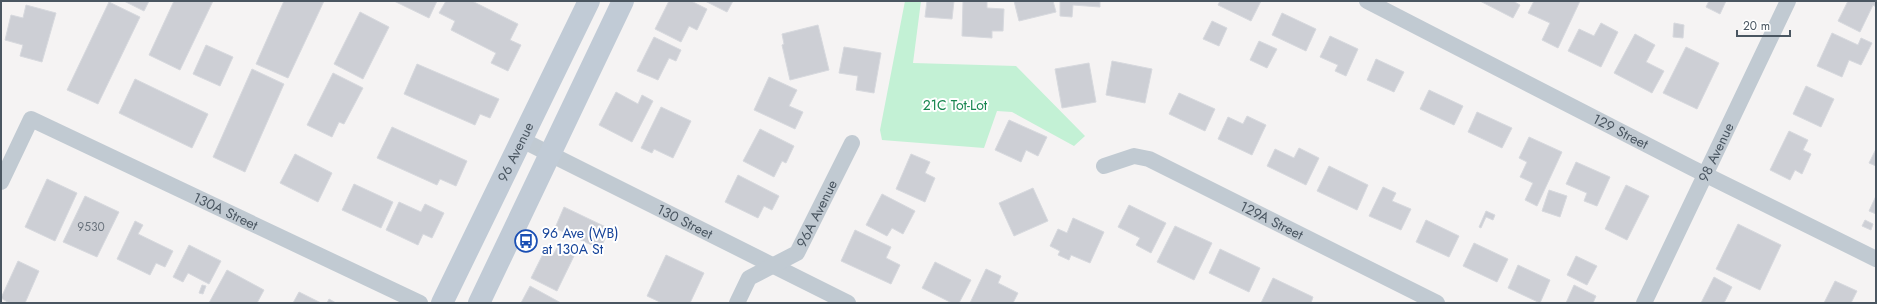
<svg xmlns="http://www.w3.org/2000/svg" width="1877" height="304" font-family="Jost,sans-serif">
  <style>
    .green { fill: #c3f1d5 }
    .building { fill: #cdcfd5; stroke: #d7d9de }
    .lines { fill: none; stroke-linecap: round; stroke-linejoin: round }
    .minor { stroke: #c1cad2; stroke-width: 16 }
    .secondary { stroke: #c1cbd6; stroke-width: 22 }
    .labels { text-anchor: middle; stroke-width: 4; stroke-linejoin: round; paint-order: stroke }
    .number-label { font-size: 12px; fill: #6b747e }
    .park-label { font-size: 14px; fill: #17864f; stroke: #fff }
    .street-label { font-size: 14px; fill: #4a5661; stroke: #fff }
    .transit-label { font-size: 14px; fill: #164399; stroke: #fff; text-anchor: start }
  </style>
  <rect width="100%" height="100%" fill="#f5f3f3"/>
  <path class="green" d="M905 1H921L913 63 1016 66 1085 136 1074 146 1012 112 997 111 984 148 882 140 880 130Z"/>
  <path class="building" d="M124 1H149L144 11Z
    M174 1H213L180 70 149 55Z
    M284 1H324L288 78 256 64Z
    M394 1H437L429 18Z
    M446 1H472L518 24 510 40 521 45 508 71 491 63 496 53 451 30 455 21 439 13Z
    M669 1H691L707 9 697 30 689 26 681 42 655 29Z
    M705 1H733L727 12Z
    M927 1H954L952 19 925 17Z
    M963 1H987V8L1004 9 1003 31H992V38L962 36Z
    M1014 1H1053L1056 12 1019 21Z
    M1060 1H1100V7L1073 5 1072 17 1060 16Z
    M1220 1H1261L1251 21 1218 5Z
    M1480 1H1513L1520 5 1513 18Z
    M1534 1H1580L1558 48 1542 40 1550 23 1528 13Z
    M1709 1H1726L1720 14 1706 7Z
    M1848 1H1876V7L1873 5 1860 32 1838 21Z
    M109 2 140 17 98 104 67 90Z
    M26 5 56 13 42 62 20 56 23 45 5 40 11 15 23 18Z
    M360 12 389 27 363 79 334 64Z
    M1282 13 1316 29 1306 51 1272 35Z
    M1212 21 1227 28 1219 46 1203 39Z
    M1601 23 1618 32 1601 67 1568 51 1579 29 1594 36Z
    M1674 23 1684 25 1683 38 1673 37Z
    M818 25 829 70 790 80 782 45 784 44 782 34Z
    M1832 33 1858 45 1861 38 1872 43 1861 65 1849 60 1842 77 1817 66Z
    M1635 34 1655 45 1646 62 1664 71 1652 93 1614 73Z
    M1330 36 1358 49 1346 76 1335 71 1338 65 1320 57Z
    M654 37 681 50 676 61 669 58 658 80 637 71Z
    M1259 41 1277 49 1267 68 1250 60Z
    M206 45 233 57 220 86 193 74Z
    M844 47 881 53 874 93 856 90 858 76 839 73Z
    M1686 47 1719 63 1697 109 1663 93Z
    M1376 59 1404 72 1394 92 1367 80Z
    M1112 61 1152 69 1145 103 1106 95Z
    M1089 63 1096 102 1062 108 1055 69Z
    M417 64 499 99 490 118 480 114 475 125 404 94Z
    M252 69 284 84 245 172 213 157Z
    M333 73 363 88 344 124 339 122 332 137 307 125Z
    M769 77 797 90 789 106 803 112 795 129 754 110Z
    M135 79 208 114 192 148 119 113Z
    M1806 86 1834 99 1821 127 1793 114Z
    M1429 90 1463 106 1454 125 1420 109Z
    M616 92 638 104 642 95 653 101 632 142 599 125Z
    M1179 93 1215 109 1205 131 1169 114Z
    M661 107 691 121 673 158 654 149 652 153 641 148Z
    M1477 112 1512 128 1502 148 1468 132Z
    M1247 116 1266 125 1252 155 1218 139 1228 117 1243 124Z
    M1009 120 1047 137 1038 156 1026 150 1021 162 995 150Z
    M392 127 467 161 456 186 440 179 437 185 377 158Z
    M760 129 794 146 786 163 782 161 774 177 743 161Z
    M1789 131 1808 140 1803 150 1811 154 1802 174 1795 170 1790 180 1770 170Z
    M1529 137 1562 152 1537 206 1525 200 1533 183 1520 177 1527 162 1519 158Z
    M1299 148 1319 158 1306 185 1267 166 1275 149 1294 158Z
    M1876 149V166L1869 163Z
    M295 154 332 173 318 202 280 183Z
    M911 154 930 162 925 173 935 178 925 202 896 189Z
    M1576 162 1610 177 1597 206 1584 201 1587 193 1566 184Z
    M1329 166 1368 185 1357 210 1317 191Z
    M738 175 779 196 772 210 764 206 758 218 725 202Z
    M47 179 77 193 55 241 25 227Z
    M354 184 393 202 381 228 342 210Z
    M1626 185 1649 196 1627 240 1605 229Z
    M1383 187 1396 193 1392 201 1411 209 1401 230 1369 216Z
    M1033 188 1048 221 1014 236 999 203Z
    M1549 190 1567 196 1560 217 1542 211Z
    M882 194 915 211 903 234 892 228 887 236 866 225Z
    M85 196 119 212 97 257 63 242Z
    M1876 196V214L1869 211Z
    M399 202 421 212 425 204 444 213 432 238 423 234 418 245 386 230Z
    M1129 205 1166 223 1151 253 1136 245 1140 238 1118 227Z
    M564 207 610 229 600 249 555 228Z
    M1486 211 1495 215 1493 220 1486 217 1481 228 1479 227Z
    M1073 218 1104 232 1090 263 1071 255 1069 260 1058 255 1060 251 1050 246 1058 229 1067 233Z
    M1426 220 1459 236 1449 257 1416 242Z
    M1865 220 1873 224 1871 230 1862 226Z
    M135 221 143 225 138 234 173 251 165 267 156 263 150 275 117 259Z
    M1738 224 1781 245 1760 290 1716 269Z
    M1175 226 1212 243 1194 280 1157 262Z
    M855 230 891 247 886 258 900 265 891 284 841 261Z
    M1474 243 1508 259 1497 282 1463 266Z
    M189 245 221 261 209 284 188 273 183 282 173 277Z
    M558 246 575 254 557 291 531 278 545 250 553 255Z
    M1220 249 1260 268 1249 292 1209 273Z
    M666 255 704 273 690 303H662L647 296Z
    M1576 256 1597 266 1587 285 1567 275Z
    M18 261 39 271 25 303H9L1 298Z
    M935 262 971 280 959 303H952L922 288Z
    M1518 265 1550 280 1540 303 1508 288Z
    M986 269 1001 276 998 283 1018 293 1013 303H970Z
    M227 270 264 290 257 303H209Z
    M1714 277 1732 287 1724 303H1701Z
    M1273 278 1313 297 1311 303H1261Z
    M1835 281 1857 291 1851 303H1824Z
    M202 285 206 286 203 294 199 293Z
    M1574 285 1596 296 1593 303H1566Z
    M530 286 561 303H521Z
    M299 292 321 303H293Z
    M329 299 336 303H327Z"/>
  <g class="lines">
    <g class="minor">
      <path id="s1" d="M1367 1 1692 168 1876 259"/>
      <path id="s2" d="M522 140 848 303"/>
      <path id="s3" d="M1104 166 1134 156 1149 159 1437 303"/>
      <path id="s4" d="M1 182 31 119 420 303"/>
      <path id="s5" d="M737 303 749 278 797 253 852 143"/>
      <path id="s6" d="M1644 303 1788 1"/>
    </g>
    <g class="secondary">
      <path id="s7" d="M442 303 589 1"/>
      <path d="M479 303 623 1"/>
    </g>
  </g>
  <defs>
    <g id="bus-ring" transform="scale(1.15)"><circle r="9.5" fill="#fff" stroke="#1a4fb4" stroke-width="1.5"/><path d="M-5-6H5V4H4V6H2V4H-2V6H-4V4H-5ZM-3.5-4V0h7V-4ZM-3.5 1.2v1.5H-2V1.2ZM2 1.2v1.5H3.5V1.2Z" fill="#1a4fb4"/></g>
  </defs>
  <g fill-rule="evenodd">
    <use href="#bus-ring" x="526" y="241"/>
  </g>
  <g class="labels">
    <g class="number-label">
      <text x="91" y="231">9530</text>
    </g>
    <g class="park-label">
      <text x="955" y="110">21C Tot-Lot</text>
    </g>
    <g class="street-label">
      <text dy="5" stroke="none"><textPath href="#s1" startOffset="285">129 Street</textPath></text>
      <text dy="5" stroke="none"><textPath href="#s7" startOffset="168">96 Avenue</textPath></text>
      <text dy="5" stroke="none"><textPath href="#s6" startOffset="167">98 Avenue</textPath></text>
      <text dy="5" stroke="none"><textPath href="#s4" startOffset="285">130A Street</textPath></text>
      <text dy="5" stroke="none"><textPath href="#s5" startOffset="126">96A Avenue</textPath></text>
      <text dy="5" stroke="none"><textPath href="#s3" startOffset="184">129A Street</textPath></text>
      <text dy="5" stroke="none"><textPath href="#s2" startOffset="182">130 Street</textPath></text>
    </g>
    <g class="transit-label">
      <text x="542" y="238">96 Ave (WB)<tspan x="542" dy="16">at 130A St</tspan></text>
    </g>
  </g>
  <rect width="1877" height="304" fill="none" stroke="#4a5661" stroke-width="4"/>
  <path d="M1737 30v6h53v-6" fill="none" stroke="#4a5661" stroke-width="2"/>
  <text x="1743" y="30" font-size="12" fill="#4a5661" stroke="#ffffff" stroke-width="3" paint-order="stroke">20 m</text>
</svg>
